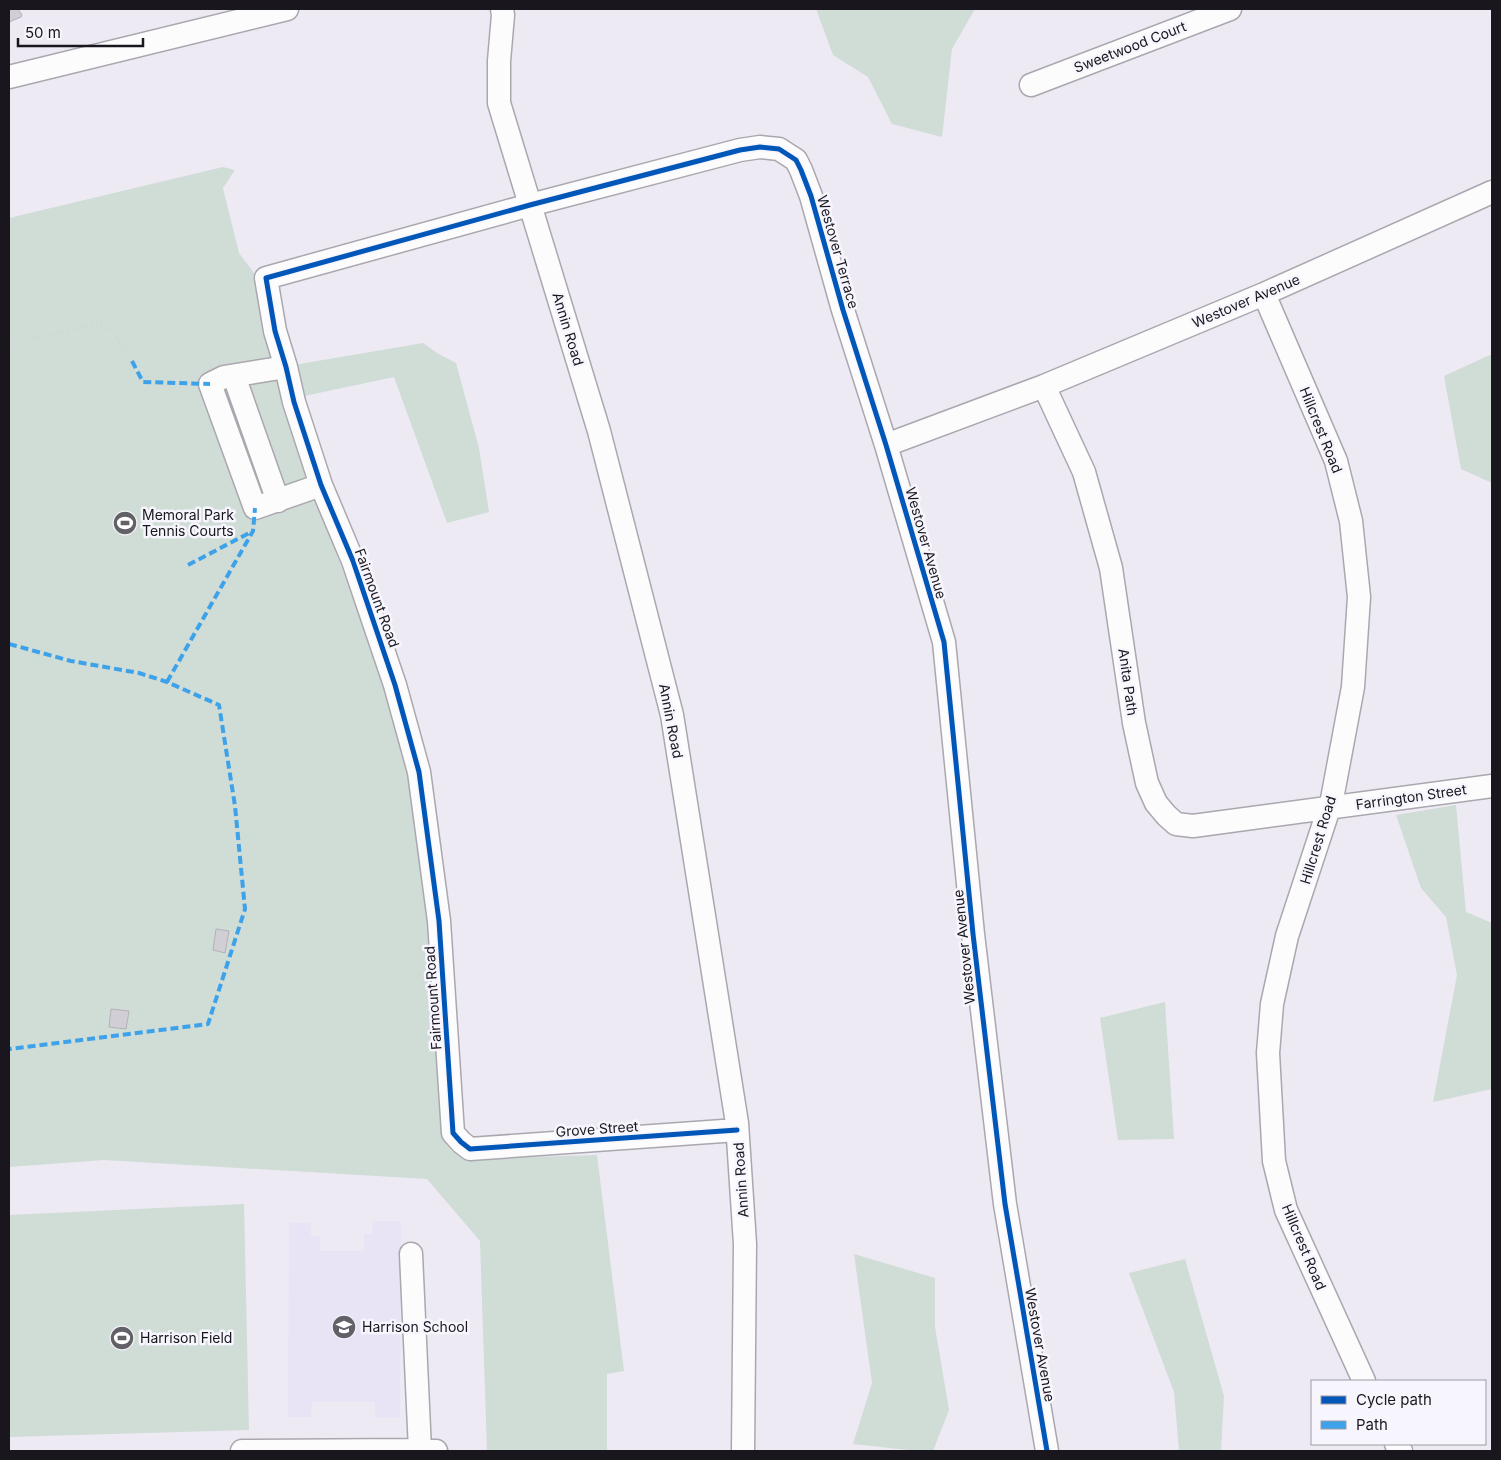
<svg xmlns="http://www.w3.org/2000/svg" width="1501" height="1460" font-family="Inter,sans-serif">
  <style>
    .built { fill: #e9e3f6 }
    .green { fill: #d0dcd6 }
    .building { fill: #d1ced6; stroke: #b3b1b9 }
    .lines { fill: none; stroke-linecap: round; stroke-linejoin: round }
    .minor-casing { stroke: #aaa7af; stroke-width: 25 }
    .path { stroke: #d3d2d5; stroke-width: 3; stroke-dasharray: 1 4; stroke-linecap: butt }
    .minor { stroke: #fcfcfd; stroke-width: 22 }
    .quiet { stroke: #3da2ea; stroke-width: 4; stroke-dasharray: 8 4; stroke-linecap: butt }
    .cycleway-casing { stroke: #f7f5fd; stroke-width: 8 }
    .cycleway { stroke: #0057b8; stroke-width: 5 }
    .labels { text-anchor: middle; stroke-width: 5; stroke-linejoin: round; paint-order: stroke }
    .street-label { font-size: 14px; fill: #19171d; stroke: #f7f5fd }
    .poi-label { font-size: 14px; fill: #19171d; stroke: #f7f5fd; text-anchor: start }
  </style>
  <rect width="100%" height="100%" fill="#edeaf4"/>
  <path class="built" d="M373 1221H401L400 1418H375V1402H312L311 1417H288L289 1223H311V1236H320V1251H364V1234H372Z"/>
  <path class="green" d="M816 9H975L952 49 942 137 892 124 868 77 833 55Z
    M223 167 235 170 223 188 239 253 257 277 288 366 423 343 437 353 456 363 479 448 489 512 447 523 394 377 281 401 388 695 409 778 427 922 442 1138 451 1151 469 1159 597 1155 624 1371 607 1374V1451H487L480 1241 427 1179 104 1160 9 1167V218Z
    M1492 354V483L1461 469 1444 376Z
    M1456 805 1466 912 1492 923V1089L1433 1102 1457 975 1446 917 1421 888 1396 815Z
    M1165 1002 1174 1139 1118 1140 1100 1018Z
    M244 1204 249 1430 9 1437V1215Z
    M854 1254 935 1278V1327L949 1410 933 1451H918L853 1444 872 1383Z
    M1185 1259 1224 1396 1221 1451H1179L1174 1392 1129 1273Z"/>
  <path class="building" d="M9 9H18L22 15 21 17 9 22Z
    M216 929 229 931 225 953 213 950Z
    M111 1009 129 1011 126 1029 109 1027Z"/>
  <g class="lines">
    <g class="minor-casing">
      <path id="minor" d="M502 9 503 15 499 61V103L599 431 672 715 737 1123 745 1244 743 1451
        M9 77 287 9
        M1031 85 1230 9
        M1264 294 1336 461 1351 521 1359 597 1353 687 1332 799 1287 936 1272 1004 1268 1053 1274 1161 1286 1210 1364 1381
        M286 367 224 377 210 384 255 508 321 485
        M234 376 278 501
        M1044 386 1084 472 1111 568 1134 723 1147 783 1156 803 1166 815 1176 824 1193 826 1492 786
        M886 445 1044 386 1264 294 1492 192
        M737 1130 470 1149 461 1142 453 1133 439 921 419 772 395 685 353 561 321 485 294 402 286 367 275 331 266 278 530 205 740 150 760 147 779 149 796 160 801 170 811 196 843 310 886 445 944 642 973 934 1005 1204 1047 1451
        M411 1254 420 1450
        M1396 1444 1401 1451
        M242 1451 412 1450 436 1451"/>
    </g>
    <path class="path" d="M9 345 97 323 112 331 132 361"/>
    <use href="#minor" class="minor"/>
    <path class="quiet" d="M132 361 143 382 210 384
      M188 565 253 531
      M9 644 71 661 139 673 167 682 219 705 235 806 245 909 208 1024 9 1049
      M167 682 253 531 255 508"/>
    <g class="cycleway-casing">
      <path id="cycleway" d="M737 1130 470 1149 461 1142 453 1133 439 921 419 772 395 685 353 561 321 485 294 402 286 367 275 331 266 278 530 205 740 150 760 147 779 149 796 160 801 170 811 196 843 310 886 445 944 642 973 934 1005 1204 1047 1451"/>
    </g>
    <use href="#cycleway" class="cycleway"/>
  </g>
  <defs>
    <g id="stadium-disc" transform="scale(1.25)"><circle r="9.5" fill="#636168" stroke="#f7f5fd"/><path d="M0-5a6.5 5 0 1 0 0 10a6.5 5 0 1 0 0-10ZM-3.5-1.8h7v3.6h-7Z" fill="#fff"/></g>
    <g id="school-disc" transform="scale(1.25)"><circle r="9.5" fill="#636168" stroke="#f7f5fd"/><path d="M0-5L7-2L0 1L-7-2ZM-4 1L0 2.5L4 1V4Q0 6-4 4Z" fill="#fff"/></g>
  </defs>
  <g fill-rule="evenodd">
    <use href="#stadium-disc" x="125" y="523"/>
    <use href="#school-disc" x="344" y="1327"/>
    <use href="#stadium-disc" x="122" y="1338"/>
  </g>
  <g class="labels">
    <g class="street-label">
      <text transform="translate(1130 47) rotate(-21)" y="5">Sweetwood Court</text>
      <text transform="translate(838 252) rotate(74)" y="5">Westover Terrace</text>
      <text transform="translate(1246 301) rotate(-23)" y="5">Westover Avenue</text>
      <text transform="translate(568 329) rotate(73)" y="5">Annin Road</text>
      <text transform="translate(1321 430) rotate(68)" y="5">Hillcrest Road</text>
      <text transform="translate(926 543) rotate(74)" y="5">Westover Avenue</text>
      <text transform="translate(377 598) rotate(70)" y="5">Fairmount Road</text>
      <text transform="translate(1128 682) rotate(82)" y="5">Anita Path</text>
      <text transform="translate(671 721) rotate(79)" y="5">Annin Road</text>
      <text transform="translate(1411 797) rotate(-8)" y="5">Farrington Street</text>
      <text transform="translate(1318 840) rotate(-73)" y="5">Hillcrest Road</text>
      <text transform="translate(964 947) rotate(-96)" y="5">Westover Avenue</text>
      <text transform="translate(433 998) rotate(-94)" y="5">Fairmount Road</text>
      <text transform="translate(597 1129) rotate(-4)" y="5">Grove Street</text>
      <text transform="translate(741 1180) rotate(-94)" y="5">Annin Road</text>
      <text transform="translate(1304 1247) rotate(67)" y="5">Hillcrest Road</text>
      <text transform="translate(1040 1345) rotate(80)" y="5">Westover Avenue</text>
    </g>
    <g class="poi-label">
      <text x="142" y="520">Memoral Park<tspan x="142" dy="16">Tennis Courts</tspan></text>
      <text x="362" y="1332">Harrison School</text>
      <text x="140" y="1343">Harrison Field</text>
    </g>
  </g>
  <rect width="1501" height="1460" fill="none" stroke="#19171d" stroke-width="20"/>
  <rect x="1311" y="1380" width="175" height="65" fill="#f7f5fd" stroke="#9e9ca3"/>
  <rect x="1321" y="1396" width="25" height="8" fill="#0057b8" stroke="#9e9ca3"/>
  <text x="1356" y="1405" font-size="15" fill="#19171d">Cycle path</text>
  <rect x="1321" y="1421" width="25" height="8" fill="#3da2ea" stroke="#9e9ca3"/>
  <text x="1356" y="1430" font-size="15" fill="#19171d">Path</text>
  <path d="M18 38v8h125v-8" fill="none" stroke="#19171d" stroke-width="2.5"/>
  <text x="25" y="38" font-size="15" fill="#19171d" stroke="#f7f5fd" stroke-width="4" paint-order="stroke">50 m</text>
</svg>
